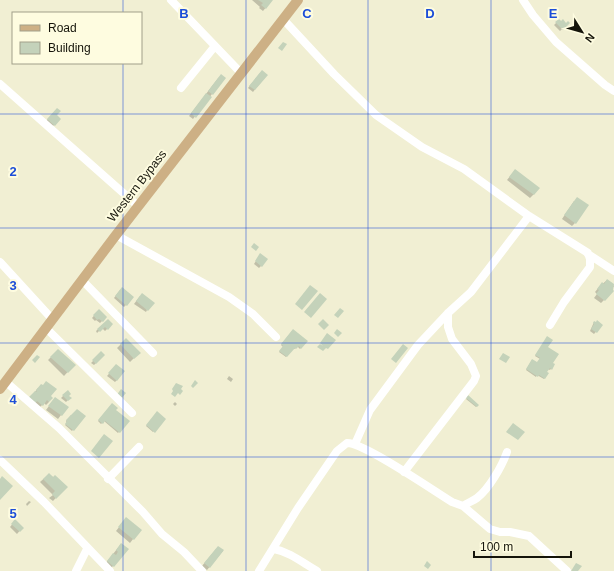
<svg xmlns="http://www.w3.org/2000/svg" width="614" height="571" font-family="Helvetica,sans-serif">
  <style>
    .shadow { fill: #0003 }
    .building { fill: #c4d2ba }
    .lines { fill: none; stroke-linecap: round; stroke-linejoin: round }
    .minor { stroke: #fff; stroke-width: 8 }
    .major { stroke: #cdb085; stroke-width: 10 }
    .grid { fill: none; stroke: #1d4ed8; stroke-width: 1; stroke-opacity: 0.55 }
    .labels { text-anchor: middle; stroke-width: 4; stroke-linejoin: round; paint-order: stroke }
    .street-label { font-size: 12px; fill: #15140a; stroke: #fefce0 }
    .grid-label { font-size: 13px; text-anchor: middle; font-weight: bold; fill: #1d4ed8; stroke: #fefce0; stroke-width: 4; stroke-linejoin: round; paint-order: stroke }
  </style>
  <rect width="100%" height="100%" fill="#f1efd3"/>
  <path class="shadow" d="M252 0H272L263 11 259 8 260 7Z
    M559 20 566 24 569 22 560 31 554 25Z
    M260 73 267 75 253 92 248 88Z
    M219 77 212 94 193 119 189 116Z
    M57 109 55 115 60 119 52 127 46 121Z
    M515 170 534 194 530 198 507 180Z
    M574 201 575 223 572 226 562 219Z
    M259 256 261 266 259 268 254 264Z
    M607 280 614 286 611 290 613 291 601 303 594 298 597 294 595 292 599 287Z
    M120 290 126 305 124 307 114 298Z
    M140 296 147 310 146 312 134 304Z
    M99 310 106 317 100 323 96 320 95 321 92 318Z
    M108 320 112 324 105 331 102 328 97 333 96 331Z
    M594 322 602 325 594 334 590 331Z
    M293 330 306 341 300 349 297 346 295 349 293 348 286 357 279 352 283 347 281 345Z
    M547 338V348L552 363 554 365 550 370 548 369 546 372 548 373 544 379 537 375 536 377 526 370 532 360 537 363 540 359 535 356Z
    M126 339 139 353 130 362 117 348Z
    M58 350 74 365 64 376 48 360Z
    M101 353 104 355 94 365 91 363Z
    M115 367 117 380 115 382 107 376Z
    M229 376 233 379 231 382 227 379Z
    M38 388 49 396V402L46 405 44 403 39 408 34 404 33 394Z
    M68 391V396L70 398 66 402 61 398Z
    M468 397 478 405 476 407 466 399Z
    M52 402 67 407 58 419 46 410Z
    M175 402 177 404 175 406 173 404Z
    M112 404 115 410 128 421 118 433 104 421 101 424 98 421Z
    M157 413 165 419 153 432 146 426Z
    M71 415 84 417 72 431 65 425 67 423 66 421Z
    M49 474 66 487 53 501 49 498 53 495 40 482Z
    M29 501 31 502 27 506 26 504Z
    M15 521 22 528 17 534 10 527Z
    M123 522 140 530 130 543 116 531Z
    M121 544 113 566 110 569 105 564Z
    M216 549 223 551 207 570 202 566Z"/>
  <path class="building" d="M258 0H273L266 9 261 5 263 3Z
    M559 19 561 21 563 19 566 23 568 21 570 23 563 30 555 22Z
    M283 42 287 44 282 51 278 48Z
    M262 70 268 75 255 90 249 86Z
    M221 74 226 78 213 95 208 91Z
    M206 93 212 97 196 118 191 113Z
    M57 108 61 111 57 115 61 119 55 126 47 119Z
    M515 169 540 188 534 195 509 177Z
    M577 197 589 205 576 224 564 215Z
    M254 243 259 247 256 251 251 247Z
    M260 253 268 259 262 267 255 261Z
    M607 279 614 284 613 290 614 291 605 301 596 294 599 290 597 289 602 282 604 284Z
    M310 285 318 291 302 310 295 304Z
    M122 287 134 297 127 306 115 296Z
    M142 293 155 303 148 311 136 301Z
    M320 293 327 299 311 318 304 312Z
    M340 308 344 311 338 318 334 315Z
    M99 309 107 317 103 322 99 319 97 320 93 315Z
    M108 319 113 324 108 330 105 327 100 332 97 329Z
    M323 319 329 325 324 330 318 324Z
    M597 320 603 325 597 333 591 329 594 324 593 323 594 321 596 322Z
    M293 329 308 341 301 349 299 346 296 349 295 348 287 357 279 351 283 346 281 344Z
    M337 329 342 333 338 337 334 333Z
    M327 333 336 340 328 349 326 348 323 351 317 347 320 344 323 346 320 343Z
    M547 336 553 340 548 347 559 354 553 363 555 364 552 370 550 368 547 372 549 373 545 379 539 375 538 377 526 369 532 359 537 362 540 358 535 355Z
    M126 338 141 353 134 359 120 344Z
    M403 344 408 348 396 363 391 359Z
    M58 349 76 365 68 373 50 357Z
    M101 351 105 355 96 364 92 360Z
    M503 353 510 357 506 363 499 359Z
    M37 355 40 357 35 363 32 360Z
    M116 364 125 371 117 381 108 373Z
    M195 380 198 383 193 388 191 386Z
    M46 381 57 389 51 396 53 398 49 402 47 400 43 406 37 401 35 404 28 398 35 391 37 392 36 390 41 384 43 385Z
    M176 383 183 386 181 389 183 391 180 395 178 393 175 397 171 394 173 391 172 389Z
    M121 389 126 393 120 400 116 396Z
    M68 390 71 394 69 396 72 398 68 401 62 395Z
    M468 395 479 405 477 407 466 398Z
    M55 397 69 407 62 416 48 406Z
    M112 403 118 408 116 410 130 421 120 433 105 421 103 424 98 420Z
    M77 409 86 416 74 431 65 424 67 421 66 420Z
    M157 411 166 419 155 433 146 425Z
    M513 423 525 432 518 440 506 432Z
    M104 434 113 441 99 458 91 451Z
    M49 473 53 477 55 475 68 487 56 499 52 494 55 491 43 479Z
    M2 476 13 486 0 500V479Z
    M126 517 142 530 134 540 118 527Z
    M15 519 24 528 20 532 11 524Z
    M121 543 129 549 114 567 107 561 113 553 116 555 118 552 116 550Z
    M218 546 224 550 210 568 204 563Z
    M427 561 431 565 428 569 424 566Z
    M576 563 582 566 578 571H571Z"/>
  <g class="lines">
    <path class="minor" d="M171 0 241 73
      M523 0 533 15 556 42 605 85 614 91
      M283 19 334 74 376 115 422 147 464 169 529 216 588 253 590 259V267L564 302 550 325
      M0 84 138 206
      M181 88 215 46
      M116 235 229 297 253 314 276 337
      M588 254 614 271
      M0 262 53 320
      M82 280 153 353
      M46 328 132 413
      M6 382 59 428 143 512 162 534 184 552 202 571
      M355 444 370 410 418 345 448 313 471 292 529 216
      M0 460 44 502 110 571
      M404 472 474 381 476 376 471 364 452 339 448 327V313
      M108 479 139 447
      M463 506 490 529 500 532H510L529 536 567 571
      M274 549C290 552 303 563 317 571
      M76 571 87 549
      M259 571 298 508 337 451 347 443C363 442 434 491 452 502L463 506C467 503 473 501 477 498 489 489 502 466 507 452"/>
    <path class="major" d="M0 389 116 235 298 0"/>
  </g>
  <path class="grid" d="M123 0V13M246 0V571M368 0V571M491 0V571M123 63V571M0 114H614M0 228H614M0 343H614M0 457H614"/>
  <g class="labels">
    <g class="street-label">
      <text transform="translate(137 186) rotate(-52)" y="4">Western Bypass</text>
    </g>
  </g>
  <g class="grid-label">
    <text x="184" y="18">B</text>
    <text x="307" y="18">C</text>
    <text x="430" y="18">D</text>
    <text x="553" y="18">E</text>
    <text x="13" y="176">2</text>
    <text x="13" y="290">3</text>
    <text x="13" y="404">4</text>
    <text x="13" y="518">5</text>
  </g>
  <rect x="12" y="12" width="130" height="52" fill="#fefce0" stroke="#a19f8a"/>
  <rect x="20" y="25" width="20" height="6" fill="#cdb085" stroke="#a19f8a"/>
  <text x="48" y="32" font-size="12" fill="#15140a">Road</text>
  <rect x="20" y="42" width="20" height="12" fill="#c4d2ba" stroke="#a19f8a"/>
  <text x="48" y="52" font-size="12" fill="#15140a">Building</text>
  <g transform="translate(582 32) rotate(127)" stroke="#fefce0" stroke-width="3" paint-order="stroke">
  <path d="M0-3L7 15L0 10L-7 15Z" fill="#15140a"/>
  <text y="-6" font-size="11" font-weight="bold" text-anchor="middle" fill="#15140a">N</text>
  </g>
  <path d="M474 551v6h97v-6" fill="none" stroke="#15140a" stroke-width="2"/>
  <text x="480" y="551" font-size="12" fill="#15140a" stroke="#fefce0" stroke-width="3" paint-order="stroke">100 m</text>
</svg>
